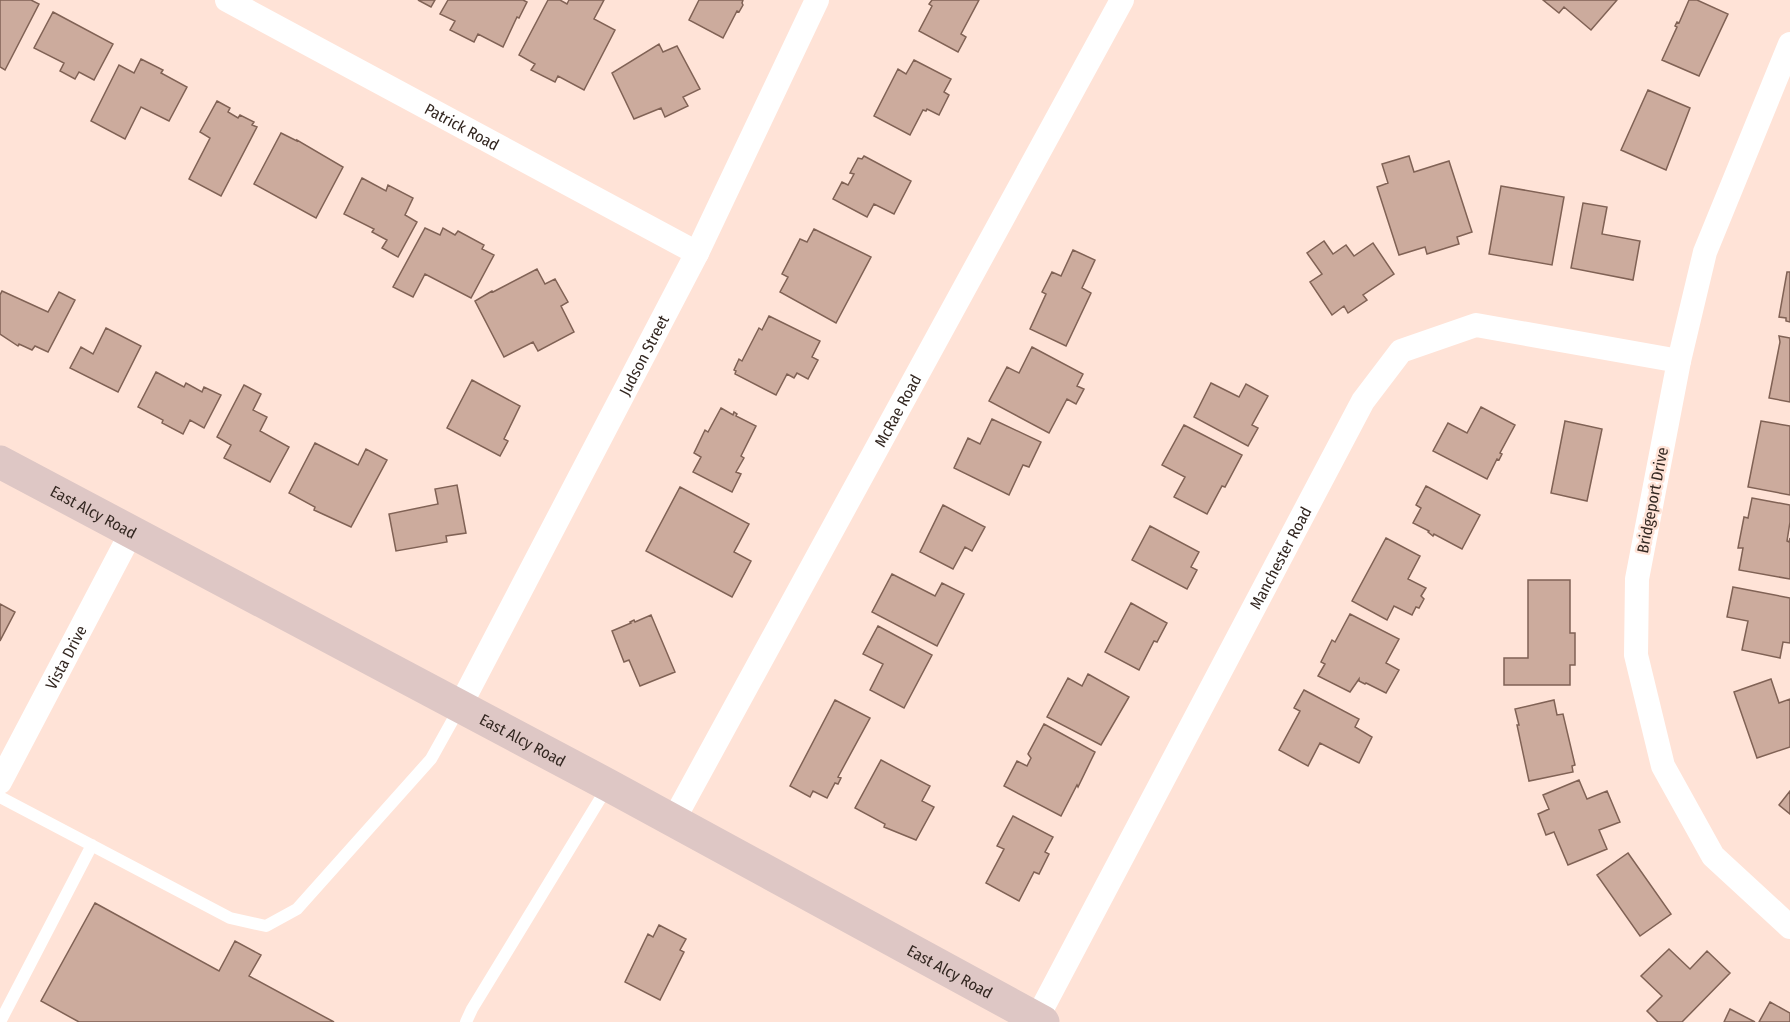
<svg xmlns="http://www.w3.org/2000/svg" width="1790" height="1022" font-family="'Fira Sans Condensed',sans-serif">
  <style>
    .building { fill: #ccab9d; stroke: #806255; stroke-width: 1.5 }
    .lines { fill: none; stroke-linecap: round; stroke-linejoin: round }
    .lane { stroke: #fff; stroke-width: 12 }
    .street { stroke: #fff; stroke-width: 24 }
    .secondary { stroke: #dec7c5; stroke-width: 33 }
    .labels { text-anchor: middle; stroke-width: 5; stroke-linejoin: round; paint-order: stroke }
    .street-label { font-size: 16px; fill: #332721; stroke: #ffe3d7 }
  </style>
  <rect width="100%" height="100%" fill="#ffe3d7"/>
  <path class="building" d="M0 0H31L39 4 5 70 0 67Z
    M418 0H435L431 7Z
    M448 0H523L527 2 519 18 517 17 503 47 478 34 474 42 450 30 455 21 440 14Z
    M548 0H560L567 4 569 0H604L594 19 615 30 584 90 558 76 555 82 531 70 535 64 519 55Z
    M699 0H743L742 3 743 5 739 12 737 11 723 38 689 20Z
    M932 0H979L961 34 966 37 958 52 919 31 932 6 929 4Z
    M1543 0H1617L1591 30 1564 7 1559 13Z
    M1689 0H1697L1728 14 1699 76 1662 60 1677 27 1675 26 1677 22 1679 23Z
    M53 12 113 44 94 80 79 72 75 79 60 71 64 63 34 48Z
    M659 44 663 52 677 46 700 89 683 97 688 106 665 117 661 108 634 119 612 73Z
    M141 59 163 70 161 73 187 87 169 121 141 107 125 139 91 121 119 65 134 73Z
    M914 60 951 79 944 92 949 95 939 115 927 109 926 111 923 110 910 135 874 116 898 69 906 74Z
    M1648 90 1690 108 1666 170 1621 150Z
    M217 101 230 108 228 112 238 118 240 115 254 122 252 125 257 127 221 196 189 179 210 138 200 132Z
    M281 133 297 141V140L343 167 316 218 254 184Z
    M864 156 911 181 894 214 874 204 867 217 833 199 842 182 848 185 854 174 850 173 858 158 862 159Z
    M1409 156 1414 172 1449 161 1472 232 1457 237 1459 244 1427 254 1425 247 1399 255 1377 187 1388 183 1382 164Z
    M362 178 386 191 388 185 413 198 405 215 417 222 398 257 382 248 387 240 372 232 374 229 344 214Z
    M1501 186 1564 197 1552 265 1489 254Z
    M1583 203 1607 207 1602 234 1640 241 1633 280 1571 268Z
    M425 228 440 235 443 228 455 235 458 231 484 245 482 249 494 255 471 298 425 274 413 297 393 287Z
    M814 229 871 257 836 323 780 292 788 277 782 274 800 239 807 242Z
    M1324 241 1333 254 1346 245 1354 256 1373 243 1394 274 1363 295 1367 300 1348 313 1344 306 1332 315 1310 282 1322 274 1307 253Z
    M1073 250 1095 260 1082 288 1091 293 1066 346 1030 329 1046 294 1042 292 1052 272 1061 276Z
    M537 269 545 284 555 279 568 302 561 306 574 332 538 351 533 342 504 357 475 301 492 291 493 292Z
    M1787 272H1790V322L1786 321V318L1779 317Z
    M2 291 48 312 59 292 75 300 48 352 35 346 32 350 19 344 18 346 0 334V295Z
    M769 316 820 341 812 357 818 360 808 379 797 373 794 378 787 374 776 395 735 374 736 371 734 370 739 359 742 361 759 328 762 330Z
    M106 328 141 346 118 392 70 368 81 347 93 354Z
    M1779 336 1790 338V402L1769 398 1780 342Z
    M1032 347 1083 374 1077 386 1084 389 1076 404 1067 399 1049 433 989 401 1007 367 1019 373Z
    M156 372 184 387 186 383 202 392 204 387 221 395 204 428 190 420 183 434 162 423 163 420 138 407Z
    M472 380 520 406 504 439 508 441 500 456 447 428Z
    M1211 383 1239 397 1246 384 1268 396 1252 425 1258 428 1248 446 1194 417Z
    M244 385 261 394 253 410 267 417 260 431 289 447 270 482 224 458 231 445 217 437Z
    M1481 407 1515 425 1500 453 1502 454 1499 460 1497 459 1487 479 1433 451 1448 423 1467 433Z
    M721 408 733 415 734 412 737 414 736 416 756 426 741 456 744 458 736 472 741 474 732 492 693 472 701 457 694 453 705 430 708 432Z
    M992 419 1041 442 1029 467 1023 465 1009 495 954 468 968 438 980 444Z
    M1565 421 1602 429 1587 501 1551 493Z
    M1761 421 1790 426V495L1748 487Z
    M1184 425 1242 455 1225 487 1222 486 1207 514 1174 497 1185 477 1162 465Z
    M315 443 358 465 366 449 387 460 351 527 314 510 315 507 289 493Z
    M457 485 466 533 446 536 447 542 396 551 389 514 438 504 435 489Z
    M1426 486 1480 515 1462 549 1434 534 1433 536 1428 532 1429 531 1413 523 1421 508 1416 505Z
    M680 487 749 524 734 552 751 561 732 597 646 551Z
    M1752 498 1790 505V522L1787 541 1789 542 1790 538V579L1739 570 1743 548H1738L1744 517 1748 518Z
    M943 505 985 527 972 551 965 547 953 569 920 552Z
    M1150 526 1199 552 1191 567 1197 570 1187 589 1132 560Z
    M1386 538 1420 556 1408 579 1426 588 1421 596 1424 599 1419 608 1416 607 1412 615 1394 606 1387 620 1352 601Z
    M892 574 935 596 942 583 964 594 937 646 872 612Z
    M1528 580H1570V633H1575V665H1570V685H1504V658H1528Z
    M1733 587 1790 598V643L1783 642 1780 658 1742 650 1748 621 1727 617Z
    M1131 603 1167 623 1157 642 1154 641 1139 670 1105 652Z
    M0 604 15 612 0 641Z
    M1350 614 1399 639 1386 663 1399 670 1386 693 1366 683 1365 684 1359 681V679L1350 692 1318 676 1325 664 1321 662 1332 640 1335 642Z
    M651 615 675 672 640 686 629 660 624 662 612 631 631 623 630 622 634 620 635 622Z
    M878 626 932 655 904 708 870 690 883 664 863 654Z
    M1088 674 1129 697 1101 745 1047 717 1068 678 1082 686Z
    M1771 679 1779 703 1790 699V747L1757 758 1734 692Z
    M1304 690 1359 719 1355 727 1372 737 1359 763 1320 743 1308 766 1279 750 1300 711 1294 708Z
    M835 700 870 718 838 777 841 778 838 784 835 783 827 798 813 791 810 797 790 786Z
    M1554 700 1557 715 1563 714 1575 765 1572 766 1573 772 1529 781 1517 725H1519L1515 709Z
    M1044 724 1095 752 1078 787 1077 785 1061 816 1004 786 1017 761 1027 766 1031 758 1028 754Z
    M881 760 930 786 922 801 934 807 916 840 884 827 885 824 855 808Z
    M1579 780 1587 799 1607 791 1620 822 1599 830 1607 849 1568 865 1554 832 1546 835 1538 814 1549 809 1543 795Z
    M1790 791V814L1779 805Z
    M1013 816 1053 837 1045 852 1049 854 1039 874 1034 872 1019 901 986 883 1004 849 997 846Z
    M1628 853 1671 914 1640 936 1597 875Z
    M95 903 219 971 235 941 261 955 249 976 334 1022H79L41 1001Z
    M659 925 686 939 680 950 684 952 660 1000 625 982 648 934 653 937Z
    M1669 949 1690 969 1707 951 1730 973 1682 1022H1658L1647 1011 1662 996 1641 976Z
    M1770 1002 1790 1013V1022H1759Z
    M1730 1009 1755 1022H1724Z"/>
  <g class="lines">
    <path class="lane" d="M0 797 230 918 266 926 297 909 431 759 460 707
      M0 1022 92 845
      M466 1022 472 1009 608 786"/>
    <g class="street">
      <path id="s1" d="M227 0 697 253"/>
      <path d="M1790 44 1705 252 1679 361 1637 579 1636 655 1663 766 1713 856 1790 927"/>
      <path id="s2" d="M460 706 697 253 817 0"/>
      <path id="s3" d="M0 782 131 533"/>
      <path id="s4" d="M673 821 1122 0"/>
      <path id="s5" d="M1035 1022 1363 401 1401 351 1476 325 1679 361"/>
    </g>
    <path class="secondary" id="s6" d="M0 462 608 785 1043 1022"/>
  </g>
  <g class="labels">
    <g class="street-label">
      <text dy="6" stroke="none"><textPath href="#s1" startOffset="267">Patrick Road</textPath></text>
      <text dy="6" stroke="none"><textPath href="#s2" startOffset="396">Judson Street</textPath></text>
      <text dy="6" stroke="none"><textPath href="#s4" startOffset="468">McRae Road</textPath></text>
      <text transform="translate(1652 500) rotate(-79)" y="6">Bridgeport Drive</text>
      <text dy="6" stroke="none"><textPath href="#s6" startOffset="106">East Alcy Road</textPath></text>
      <text dy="6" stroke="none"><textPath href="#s5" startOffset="525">Manchester Road</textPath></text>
      <text dy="6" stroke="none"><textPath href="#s3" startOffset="141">Vista Drive</textPath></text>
      <text dy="6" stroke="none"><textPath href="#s6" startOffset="592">East Alcy Road</textPath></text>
      <text dy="6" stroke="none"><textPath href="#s6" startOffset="1078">East Alcy Road</textPath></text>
    </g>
  </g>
</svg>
